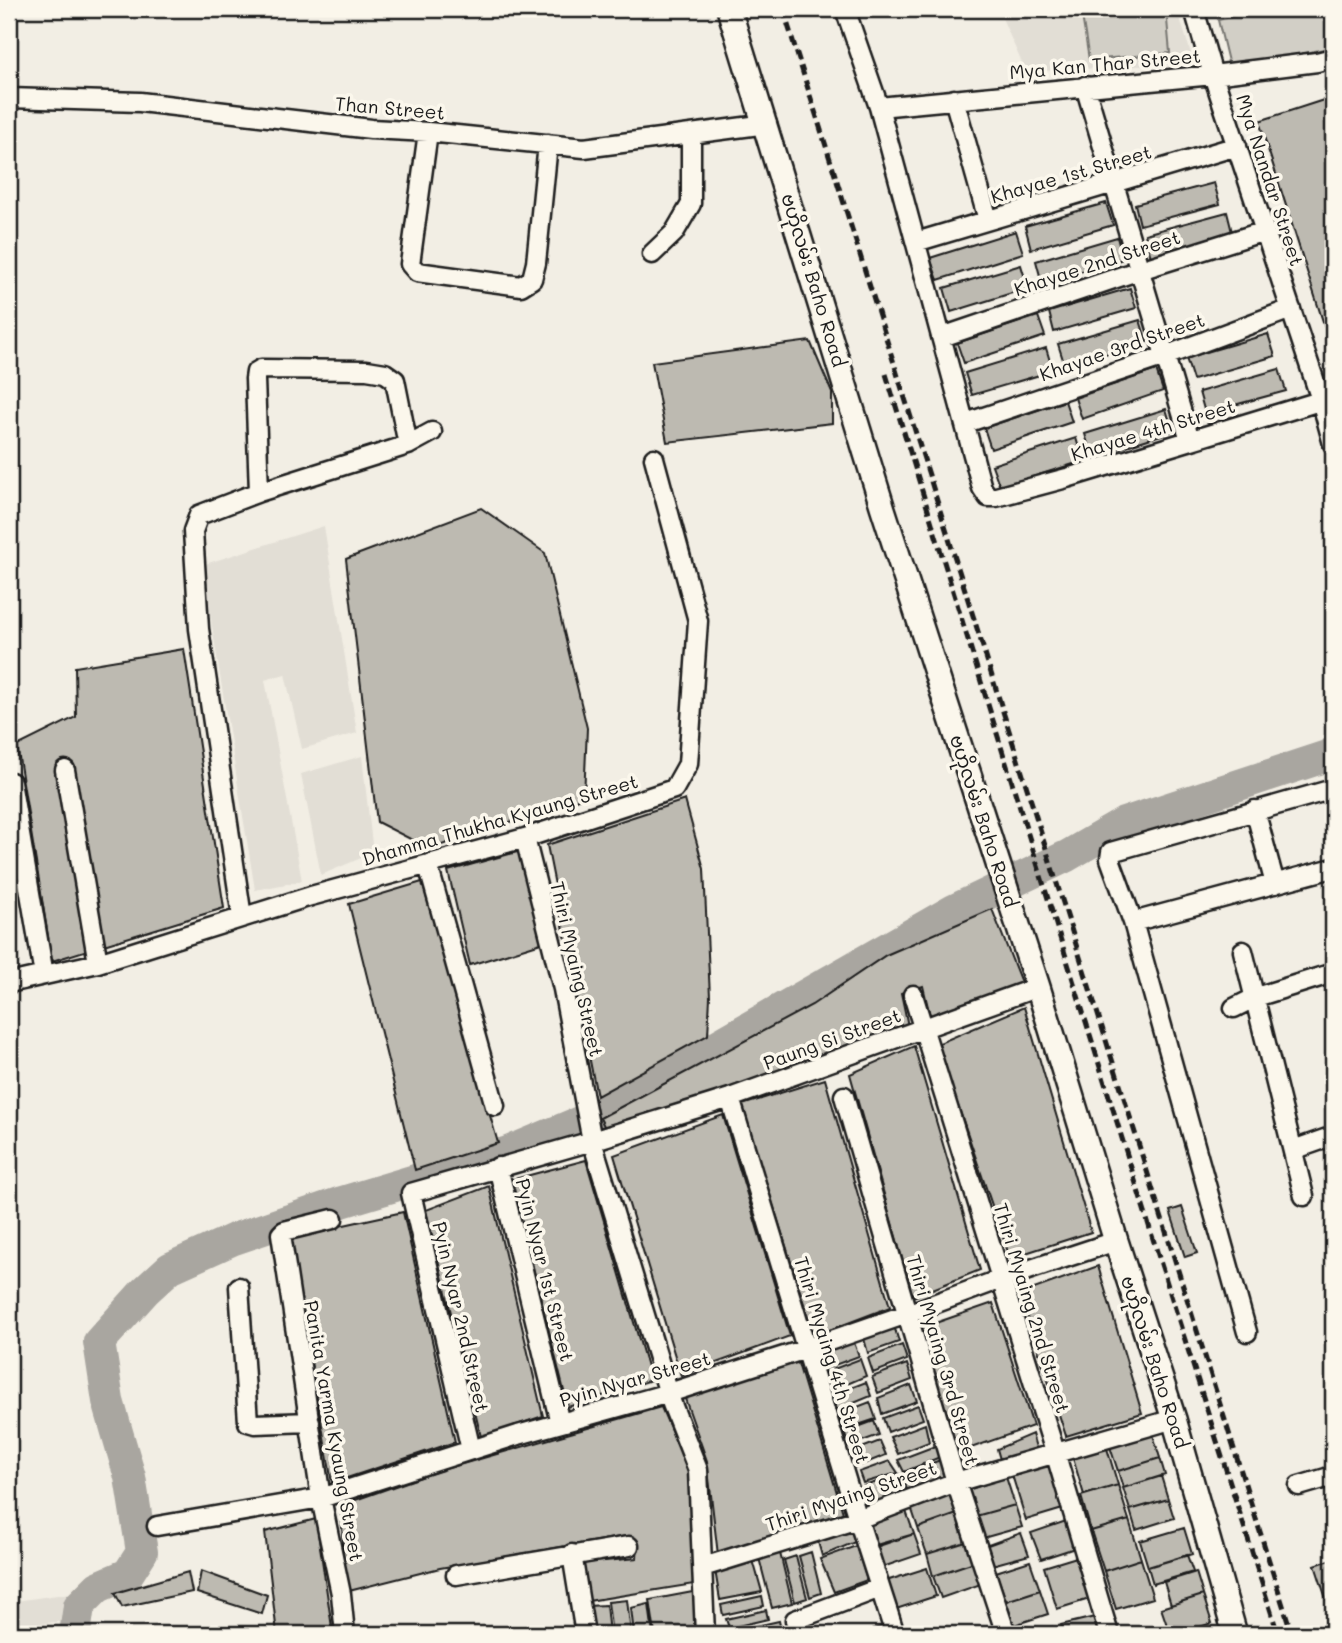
<svg xmlns="http://www.w3.org/2000/svg" width="1342" height="1643" font-family="Mali,'Noto Sans Myanmar',sans-serif">
  <style>
    .built { fill: #e2ded5 }
    .green { fill: #d2cfc6; stroke: #777671; stroke-width: 2 }
    .lines { fill: none; stroke-linecap: round; stroke-linejoin: round }
    .river { stroke: #a9a6a0; stroke-width: 32 }
    .building { fill: #bdbab1; stroke: #1c1c1c; stroke-width: 2 }
    .minor-casing { stroke: #1c1c1c; stroke-width: 23 }
    .major-casing { stroke: #1c1c1c; stroke-width: 28 }
    .minor { stroke: #fbf7ec; stroke-width: 18 }
    .major { stroke: #fbf7ec; stroke-width: 23 }
    .rail { stroke: #1c1c1c; stroke-width: 5; stroke-dasharray: 10 5; stroke-linecap: butt }
    .labels { text-anchor: middle; stroke-width: 7; stroke-linejoin: round; paint-order: stroke }
    .street-label { font-size: 19px; fill: #1c1c1c; stroke: #fbf7ec }
  </style>
  <rect width="100%" height="100%" fill="#f2eee4"/>
  <filter id="ink" filterUnits="userSpaceOnUse"><feTurbulence type="fractalNoise" baseFrequency=".0143" numOctaves="2"/><feDisplacementMap in="SourceGraphic" scale="14" xChannelSelector="R" yChannelSelector="G"/><feConvolveMatrix kernelMatrix="1 2 1 2 8 2 1 2 1" color-interpolation-filters="sRGB"/></filter>
  <g filter="url(#ink)">
    <path class="built" d="M998 9H1177L1194 63 1026 72Z
      M324 526 357 733 302 749 285 674 265 680 302 881 255 890 202 565Z
      M362 756 373 853 321 875 301 774Z
      M71 1593 66 1621 9 1627V1602Z"/>
    <path class="green" d="M1081 9H1166L1170 53 1089 60Z
      M1268 9H1326L1333 47 1230 70 1218 20Z"/>
    <g class="lines">
      <path class="river" d="M75 1634 79 1606 98 1587 128 1574 142 1552 130 1477 108 1401 99 1342 145 1291 170 1268 234 1239 342 1202 508 1152 596 1115 954 910 1067 856 1124 823 1333 754"/>
    </g>
    <path class="building" d="M1333 97V353L1259 121Z
      M1214 183 1220 204 1140 225 1135 204Z
      M1106 203 1113 225 1031 249 1025 226Z
      M1227 212 1233 236 1151 258 1145 234Z
      M1016 231 1023 253 938 280 930 258Z
      M1117 237 1123 259 1042 283 1036 261Z
      M1021 265 1028 288 951 312 944 288Z
      M1130 288 1136 308 1054 332 1049 312Z
      M1038 316 1045 336 964 363 957 343Z
      M1140 320 1147 342 1065 366 1058 344Z
      M1268 334 1275 356 1193 380 1186 358Z
      M810 341 832 393V423L667 442 652 362Z
      M1046 348 1053 371 972 395 965 373Z
      M1279 369 1286 391 1205 413 1199 392Z
      M1156 370 1163 391 1082 419 1075 398Z
      M1065 401 1072 422 991 449 984 428Z
      M1166 409 1173 431 1092 457 1085 434Z
      M1076 438 1083 461 1000 487 992 465Z
      M481 508 545 553 587 728 584 797 430 849 377 822 346 559Z
      M184 649 224 908 52 961 17 746 76 717 75 667Z
      M685 800 704 869 710 997 708 1035 597 1096 547 845Z
      M521 851 541 943 470 965 448 871Z
      M422 882 498 1143 415 1170 349 904Z
      M992 909 1022 985 931 1020 923 986 901 993 908 1026 607 1132 600 1118 812 1005 886 955Z
      M1024 1007 1091 1232 1010 1258 937 1044Z
      M914 1046 980 1270 913 1297 850 1074Z
      M825 1079 890 1307 814 1336 742 1105Z
      M723 1115 790 1336 681 1376 614 1155Z
      M586 1160 651 1380 568 1407 511 1180Z
      M489 1186 543 1416 481 1437 426 1210Z
      M1182 1207 1197 1253 1185 1257 1170 1211Z
      M403 1212 455 1442 332 1483 289 1237Z
      M1098 1266 1142 1413 1066 1436 1020 1294Z
      M993 1303 1033 1426 957 1453 921 1328Z
      M894 1326 899 1342 868 1353 863 1335Z
      M853 1340 859 1356 824 1369 818 1350Z
      M902 1345 907 1360 873 1373 868 1358Z
      M860 1359 866 1376 831 1391 823 1373Z
      M797 1360 843 1513 718 1555 707 1461 684 1396Z
      M907 1364 912 1380 878 1393 872 1377Z
      M866 1382 871 1396 837 1410 832 1395Z
      M911 1385 917 1401 882 1414 878 1398Z
      M870 1402 876 1419 843 1430 839 1414Z
      M918 1405 923 1419 888 1432 883 1418Z
      M661 1407 691 1476 694 1584 588 1601 583 1563 637 1558 638 1541 625 1536 440 1568 349 1591 344 1569 341 1505 438 1471Z
      M874 1421 879 1435 849 1446 844 1432Z
      M925 1424 929 1442 898 1454 890 1437Z
      M1152 1431 1160 1458 1118 1471 1109 1444Z
      M1032 1434 1037 1451 1001 1463 997 1449Z
      M880 1441 886 1455 856 1467 851 1452Z
      M1106 1445 1118 1485 1084 1495 1072 1455Z
      M935 1446 940 1457 904 1472 898 1460Z
      M1160 1458 1165 1475 1123 1488 1118 1471Z
      M943 1459 949 1476 907 1491 903 1474Z
      M890 1461 898 1473 863 1483 859 1472Z
      M1052 1463 1066 1508 1026 1520 1012 1475Z
      M903 1474 907 1491 870 1504 864 1486Z
      M1161 1476 1168 1499 1130 1510 1123 1488Z
      M1006 1477 1015 1505 976 1516 968 1490Z
      M1118 1485 1129 1520 1091 1531 1081 1496Z
      M950 1494 957 1514 918 1528 911 1507Z
      M1168 1499 1174 1518 1136 1530 1130 1510Z
      M1015 1505 1022 1527 983 1538 976 1516Z
      M906 1511 914 1534 876 1545 870 1522Z
      M957 1514 966 1542 927 1554 918 1528Z
      M316 1519 333 1634H277L265 1532Z
      M1072 1519 1081 1546 1041 1559 1031 1533Z
      M1129 1520 1141 1559 1104 1571 1091 1531Z
      M850 1528 855 1542 822 1556 818 1542Z
      M1184 1528 1192 1554 1148 1567 1140 1541Z
      M1021 1533 1029 1555 992 1565 985 1546Z
      M914 1534 921 1554 880 1568 873 1548Z
      M966 1542 974 1562 933 1576 927 1554Z
      M856 1546 867 1580 834 1592 820 1559Z
      M811 1552 821 1593 810 1597 799 1556Z
      M780 1553 792 1603 772 1608 759 1558Z
      M1083 1555 1096 1597 1057 1609 1044 1567Z
      M1187 1555 1193 1572 1153 1584 1148 1567Z
      M796 1556 807 1598 795 1602 784 1560Z
      M1141 1559 1153 1598 1116 1609 1104 1571Z
      M1333 1559V1620L1315 1565Z
      M753 1560 762 1592 720 1600 715 1570Z
      M1030 1561 1040 1590 1006 1601 996 1572Z
      M974 1562 981 1584 941 1598 933 1576Z
      M927 1568 936 1596 893 1610 883 1582Z
      M201 1571 267 1595 262 1614 197 1593Z
      M188 1572 192 1592 122 1607 115 1593Z
      M1196 1572 1203 1595 1171 1605 1164 1582Z
      M1040 1590 1048 1614 1014 1625 1006 1601Z
      M698 1591V1634H655L650 1600Z
      M1203 1595 1212 1623 1178 1634H1170L1161 1608Z
      M762 1596 764 1606 723 1615 721 1605Z
      M627 1600 631 1634H612L608 1602Z
      M649 1604 653 1634H634L631 1608Z
      M606 1605 609 1634H591L587 1606Z
      M766 1610 768 1619 729 1628 726 1619Z
      M1099 1616 1104 1634H1064L1061 1625Z
      M779 1621 782 1634H730L729 1632Z
      M885 1625 888 1634H860Z
      M1052 1627 1053 1634H1015Z"/>
    <g class="lines">
      <g class="minor-casing">
        <path id="minor" d="M845 9 879 107 982 488 988 497H996L1067 478 1333 397
          M1194 9 1213 75 1321 400 1333 444
          M1085 86 1190 440
          M9 98 140 102 371 129 428 132 584 148 767 124
          M954 99 988 220
          M879 107 1213 75 1317 62 1333 58
          M428 132 410 264 417 272 521 286 532 279 536 263 548 144
          M916 242 1237 146
          M652 254 674 233 691 204V135
          M942 337 1140 270 1265 231
          M966 423 1165 356 1291 309
          M259 492 255 379 256 372 261 369 367 370 385 373 395 380 408 445
          M65 770 98 963
          M11 782 44 975
          M1255 810 1275 884
          M525 838 563 989 592 1141 672 1404 698 1470 705 1634
          M428 865 495 1106
          M242 917 199 629 193 531 199 515 259 492 408 445 432 432
          M1133 922 1333 868
          M1243 951 1304 1196
          M9 983 98 963 311 896 525 838 674 789 688 764 698 621 654 458
          M913 995 1055 1452 1109 1634
          M1234 1008 1256 997 1333 973
          M844 1096 956 1482 1006 1634
          M730 1098 858 1519 895 1634
          M1293 1150 1333 1136
          M498 1167 560 1423
          M333 1219 284 1231 281 1234 321 1498 341 1594 345 1634
          M239 1287 248 1422 255 1424 310 1422
          M1247 1332 1133 922 1110 859 1111 852 1333 789
          M471 1450 411 1193 592 1141 730 1098 1038 987
          M1299 1486 1333 1476
          M157 1526 321 1498 518 1435 669 1393 806 1349 907 1314 1001 1279 1116 1241
          M572 1554 585 1634
          M703 1567 858 1519 956 1482 1174 1419
          M456 1575 629 1546
          M795 1620 880 1588"/>
      </g>
      <g class="major-casing">
        <path id="major" d="M729 9 883 509 1038 987 1116 1241 1174 1419 1235 1634"/>
      </g>
      <use href="#minor" class="minor"/>
      <use href="#major" class="major"/>
      <path class="rail" d="M783 9 1292 1634
        M886 374 1154 1242 1278 1634"/>
    </g>
  </g>
  <g class="labels">
    <g class="street-label">
      <text transform="translate(1105 64) rotate(-5)" y="7">Mya Kan Thar Street</text>
      <text transform="translate(390 108) rotate(5)" y="7">Than Street</text>
      <text transform="translate(1071 174) rotate(-16)" y="7">Khayae 1st Street</text>
      <text transform="translate(1270 180) rotate(72)" y="7">Mya Nandar Street</text>
      <text transform="translate(1097 263) rotate(-18)" y="7">Khayae 2nd Street</text>
      <text transform="translate(814 280) rotate(73)" y="7">ဗဟိုလမ်း Baho Road</text>
      <text transform="translate(1122 347) rotate(-19)" y="7">Khayae 3rd Street</text>
      <text transform="translate(1153 430) rotate(-17)" y="7">Khayae 4th Street</text>
      <text transform="translate(500 820) rotate(-16)" y="7">Dhamma Thukha Kyaung Street</text>
      <text transform="translate(984 821) rotate(72)" y="7">ဗဟိုလမ်း Baho Road</text>
      <text transform="translate(577 969) rotate(77)" y="7">Thiri Myaing Street</text>
      <text transform="translate(832 1039) rotate(-20)" y="7">Paung Si Street</text>
      <text transform="translate(545 1270) rotate(76)" y="7">Pyin Nyar 1st Street</text>
      <text transform="translate(1032 1308) rotate(73)" y="7">Thiri Myaing 2nd Street</text>
      <text transform="translate(461 1317) rotate(77)" y="7">Pyin Nyar 2nd Street</text>
      <text transform="translate(832 1360) rotate(73)" y="7">Thiri Myaing 4th Street</text>
      <text transform="translate(943 1360) rotate(74)" y="7">Thiri Myaing 3rd Street</text>
      <text transform="translate(1155 1362) rotate(72)" y="7">ဗဟိုလမ်း Baho Road</text>
      <text transform="translate(635 1379) rotate(-16)" y="7">Pyin Nyar Street</text>
      <text transform="translate(334 1431) rotate(80)" y="7">Panita Yarma Kyaung Street</text>
      <text transform="translate(851 1496) rotate(-19)" y="7">Thiri Myaing Street</text>
    </g>
  </g>
  <rect width="1342" height="1643" fill="none" stroke="#fbf7ec" stroke-width="35"/>
  <rect x="18" y="18" width="1307" height="1608" fill="none" stroke="#1c1c1c" stroke-width="2.5" filter="url(#ink)"/>
</svg>
